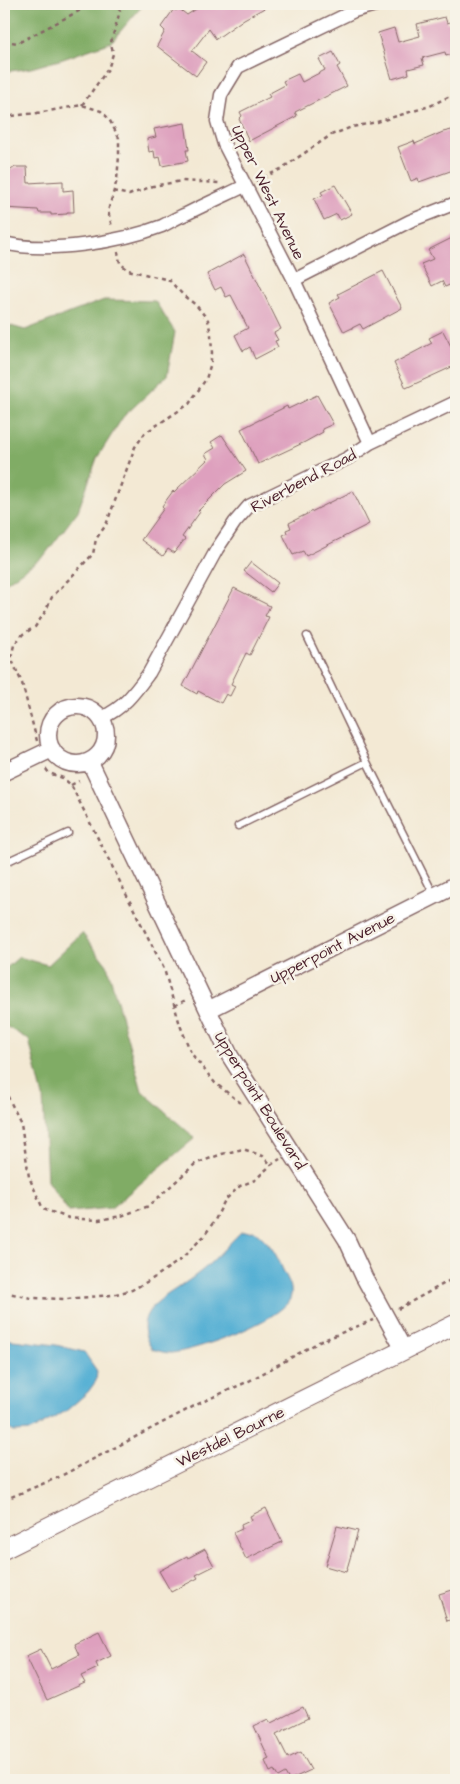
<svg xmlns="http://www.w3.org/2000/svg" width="460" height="1784" font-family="'Architects Daughter',sans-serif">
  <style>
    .forest { fill: #80ac65; stroke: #656648 }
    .water { fill: #57b0d4; stroke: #506880 }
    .building { fill: #dea0be }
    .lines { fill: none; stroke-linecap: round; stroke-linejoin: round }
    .service-casing { stroke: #856666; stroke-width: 9 }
    .minor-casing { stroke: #856666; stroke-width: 15 }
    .tertiary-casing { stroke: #856666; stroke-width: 19 }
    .secondary-casing { stroke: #856666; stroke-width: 21 }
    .path { stroke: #856666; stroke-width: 2.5; stroke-dasharray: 4 4; stroke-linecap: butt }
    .service { stroke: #fff; stroke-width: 6 }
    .minor { stroke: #fff; stroke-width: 12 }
    .tertiary { stroke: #fff; stroke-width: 16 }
    .secondary { stroke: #fff; stroke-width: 19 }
    .labels { text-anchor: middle; stroke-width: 5; stroke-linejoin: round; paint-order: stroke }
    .street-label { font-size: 16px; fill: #4a1f2b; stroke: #f7f3e8 }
  </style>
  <rect width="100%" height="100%" fill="#f7f3e8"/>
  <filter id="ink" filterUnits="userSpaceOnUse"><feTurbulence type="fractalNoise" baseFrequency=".02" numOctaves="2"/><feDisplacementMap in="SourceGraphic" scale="10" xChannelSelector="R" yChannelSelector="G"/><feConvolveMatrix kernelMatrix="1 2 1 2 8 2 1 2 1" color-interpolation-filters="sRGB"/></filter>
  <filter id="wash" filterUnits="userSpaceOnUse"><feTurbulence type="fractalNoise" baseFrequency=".0096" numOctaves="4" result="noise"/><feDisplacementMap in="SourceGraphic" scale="20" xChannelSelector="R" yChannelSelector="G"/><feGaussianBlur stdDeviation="1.12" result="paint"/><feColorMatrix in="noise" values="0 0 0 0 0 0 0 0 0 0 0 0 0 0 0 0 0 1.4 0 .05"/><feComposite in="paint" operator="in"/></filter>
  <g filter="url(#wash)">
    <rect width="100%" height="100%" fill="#f3e9d4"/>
    <path class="forest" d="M4 4H144L111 42 63 59 31 68 4 72Z
      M104 300 155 301 175 332 167 376 123 417 97 458 78 511 44 556 4 584V324L25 330Z
      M82 933 107 965 142 1091 195 1138 111 1208 69 1212 47 1181 43 1097 29 1040 4 1025V970L19 957 48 965Z"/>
    <path class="water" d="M255 1231C270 1243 276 1253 283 1270 288 1280 294 1288 290 1299 280 1321 195 1351 171 1353 165 1353 158 1351 152 1349 126 1309 170 1296 196 1275 213 1263 226 1246 241 1232Z
      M4 1339 56 1345 84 1352 97 1371 96 1381 88 1392 66 1411 31 1431 14 1432 4 1426Z"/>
    <g id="blocks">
      <path class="building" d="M204 4H272L244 19 216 39 209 29 192 51 206 62 196 76 157 46 165 31 161 27 174 9 176 11 178 8 187 15Z
        M445 17 447 23 453 21 456 33V53L446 56 445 52 422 58 424 65 408 69 409 74 392 79 378 33 394 28 398 42 420 36 417 24Z
        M333 52 340 65 337 67 347 86 295 112 297 116 249 141 239 119 242 116 240 112 270 97 268 94 285 85 283 81 298 74 302 82 325 70 319 59Z
        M185 123 189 150H186L188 161 162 166 160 157 155 158 154 151 149 152 147 139 156 137 154 129Z
        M456 129V169L419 182 418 178 411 181 398 147 414 141 415 144 443 132Z
        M15 167H27L28 183 63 181V191L73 190 74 212H67V214L51 215V213H39L38 210 4 208V175Z
        M335 185 352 214 340 220 337 214 324 220 314 199 323 195 321 192Z
        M456 236V282L445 287 442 281 432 286 421 264 433 259 428 250Z
        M244 254 281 329 274 333 278 340 275 341 278 347 255 359 250 347 243 351 235 335 248 328 231 295 226 297 221 287 215 290 207 274Z
        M383 271 402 308 363 329 360 324 344 332 329 303 340 297 338 294Z
        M443 331 453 350 456 348V365L406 388 394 363 432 343 429 338Z
        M317 395 333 424 322 429 323 432 305 442 258 464 241 429 287 406 288 409Z
        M222 435 246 471 225 484 198 511 200 512 182 537 185 539 174 553 168 549 163 556 141 540 164 508 162 506 173 491 174 492 208 459 205 454 215 448 211 442Z
        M353 491 369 524 306 556 303 551 293 555 283 535 287 533 286 530 291 528 289 523Z
        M251 562 278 583 271 592 244 571Z
        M234 588 270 606 265 616 269 617 250 655 246 653 231 684 235 686 230 696 226 694 221 703 198 691 197 694 183 686Z
        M266 1508 282 1542 246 1559 233 1533 242 1529 241 1525 252 1520 250 1516Z
        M337 1526 358 1531 346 1572 325 1566Z
        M205 1549 214 1566 196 1575 198 1578 171 1592 159 1571 187 1556 188 1558Z
        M456 1589V1618L447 1621 439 1594Z
        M99 1632 111 1656 96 1663 98 1668 81 1676 85 1683 47 1700 26 1656 41 1649 51 1669 79 1655 74 1644Z
        M303 1707 308 1718 276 1734 288 1758 301 1752 311 1770 289 1780 285 1773 278 1777 274 1770 270 1772 265 1761 269 1759 266 1752 254 1726 268 1719 271 1723Z"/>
    </g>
  </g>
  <g filter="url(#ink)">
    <use href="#blocks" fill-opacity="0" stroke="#856666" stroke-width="1"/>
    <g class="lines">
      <g class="service-casing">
        <path id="service" d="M307 636 367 762 434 895
          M238 826 367 762
          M4 863 68 833"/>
      </g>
      <g class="minor-casing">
        <path id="minor" d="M4 243C47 254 121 242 162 226 170 222 178 217 186 214 206 204 226 195 245 186
          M294 280 410 221 456 203
          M370 443 294 280 224 144 217 121 221 95 238 67 354 11 379 4
          M101 718C124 708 135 692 149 673L217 549 235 522 249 506 348 458 370 443 456 402"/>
      </g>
      <g class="tertiary-casing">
        <path id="tertiary" d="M48 735a29 29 0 1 1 58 0a29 29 0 1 1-58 0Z
          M90 762 230 1056 347 1240 364 1277 404 1350
          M4 772 52 749
          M208 1010 456 885"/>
      </g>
      <g class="secondary-casing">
        <path id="secondary" d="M4 1549 456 1324"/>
      </g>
      <path class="path" d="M4 41 18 43 92 4
        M82 105 108 69 113 54 111 42 120 11 117 4
        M4 117 37 113 82 105 101 111 109 119 119 138V156L117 180 108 211 112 227
        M256 181 281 169 331 135 352 127 377 122 430 106 456 93
        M113 191 129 195 153 186 182 181 219 183
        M37 741 22 683 11 658 14 645 23 634 35 627 45 612 52 597 93 554 96 539 106 525 135 447 145 433 189 404 206 379 210 366 212 353 211 335 208 320 196 305 184 296 169 280 128 270 120 263 118 252
        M46 769 49 773 63 778 71 785 164 969 180 1025 191 1053 215 1083 241 1103
        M71 785 79 781
        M174 1006 186 1000
        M4 1089 21 1123 29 1177 43 1209 69 1218 82 1219 99 1220 121 1216 149 1206 195 1164 222 1154 243 1149 263 1156 271 1165
        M4 1292 31 1298 66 1299 112 1295 132 1290 152 1279 180 1260 204 1236 215 1220 225 1200 240 1186 255 1180 271 1165 280 1159
        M398 1309 456 1277
        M4 1500 59 1477 202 1402 249 1381 319 1342 373 1320"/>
      <use href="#service" class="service"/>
      <use href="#minor" class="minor"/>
      <use href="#tertiary" class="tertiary"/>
      <use href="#secondary" class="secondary"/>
    </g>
  </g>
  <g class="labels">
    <g class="street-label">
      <text transform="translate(269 192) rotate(64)" y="6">Upper West Avenue</text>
      <text transform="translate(303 480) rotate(-28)" y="6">Riverbend Road</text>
      <text transform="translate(332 947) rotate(-27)" y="6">Upperpoint Avenue</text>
      <text transform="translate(261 1100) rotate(58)" y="6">Upperpoint Boulevard</text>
      <text transform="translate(230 1436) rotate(-26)" y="6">Westdel Bourne</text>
    </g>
  </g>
  <rect width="460" height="1784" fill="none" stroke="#f7f3e8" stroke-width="20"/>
</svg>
